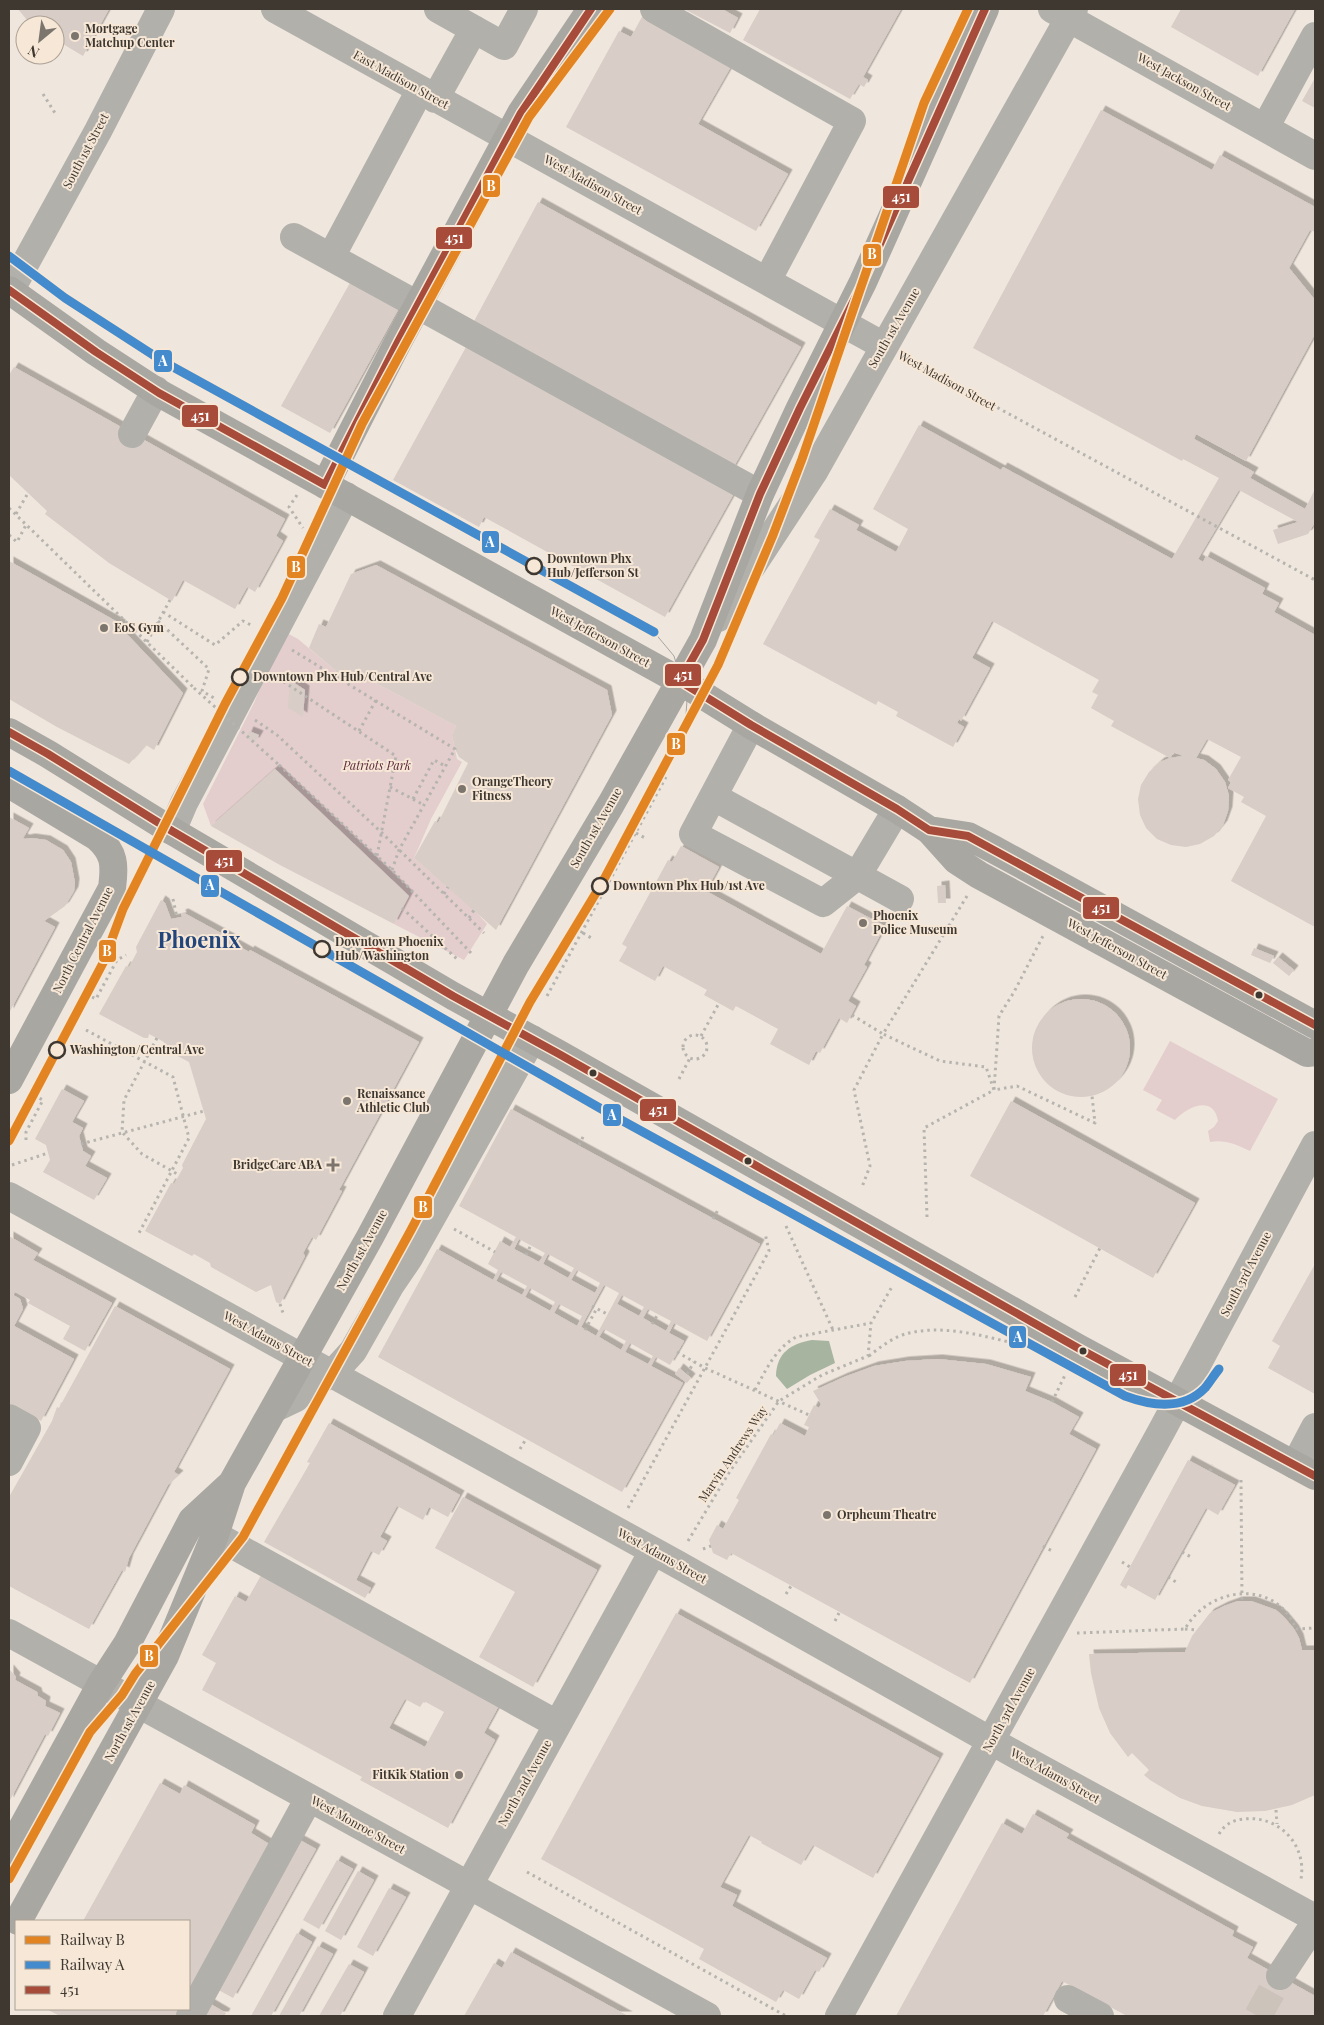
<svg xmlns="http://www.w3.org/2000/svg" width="1324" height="2025" font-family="'Playfair Display',serif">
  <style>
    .green { fill: #e3cdcd }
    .water { fill: #a7b49f }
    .building { fill: #d9cdc7; fill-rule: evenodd; filter: url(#shadow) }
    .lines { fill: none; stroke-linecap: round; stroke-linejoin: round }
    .minor-tunnel { stroke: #ccc3bb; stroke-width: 28; stroke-dasharray: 28 14; stroke-linecap: butt }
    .path { stroke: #b6b4af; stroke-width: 3; stroke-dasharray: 2.5 4; stroke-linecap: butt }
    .minor { stroke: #b1b0ab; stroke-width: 28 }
    .major { stroke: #a9a7a2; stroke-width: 28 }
    .tram { stroke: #a7a5a1; stroke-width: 1 }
    .path-bridge { stroke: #b6b4af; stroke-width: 3; stroke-dasharray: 2.5 4; stroke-linecap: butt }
    .bus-1-casing { stroke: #f6e7d6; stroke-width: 11 }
    .bus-1 { stroke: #a74b3a; stroke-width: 8 }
    .rail-1-casing { stroke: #f6e7d6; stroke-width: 12 }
    .rail-2-casing { stroke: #f6e7d6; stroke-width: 12 }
    .rail-1 { stroke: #e38422; stroke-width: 9 }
    .rail-2 { stroke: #448bcd; stroke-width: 9 }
    .poi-dot { fill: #7c756d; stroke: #f6e7d6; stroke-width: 2 }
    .stop-dot { fill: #f6e7d6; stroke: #3e3831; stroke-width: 2.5 }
    .bus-dot { fill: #3e3831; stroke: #f6e7d6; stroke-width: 2 }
    .labels { text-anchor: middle; stroke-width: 4; stroke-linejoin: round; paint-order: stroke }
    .poi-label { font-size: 12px; font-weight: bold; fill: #3e3831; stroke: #f6e7d6; text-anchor: start }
    .street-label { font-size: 12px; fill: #3e3831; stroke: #f6e7d6 }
    .stop-label { font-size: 12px; font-weight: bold; fill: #3e3831; stroke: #f6e7d6; text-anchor: start }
    .park-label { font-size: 12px; font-style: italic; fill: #5d2a3a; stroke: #f6e7d6 }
    .town-label { font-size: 22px; font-weight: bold; fill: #22457b; stroke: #f6e7d6 }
    .line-badge { stroke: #f6e7d6; stroke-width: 2 }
    .badge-label { font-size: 14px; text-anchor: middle; font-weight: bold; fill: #fff }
  </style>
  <defs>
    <filter id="shadow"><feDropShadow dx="4.5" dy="-4.5" stdDeviation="0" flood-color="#0004"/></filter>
  </defs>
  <rect width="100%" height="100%" fill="#efe6dd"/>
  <path class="green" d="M283 631 298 639 336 671 335 674 353 684 359 674 456 726 452 735 457 759 462 762 431 819 414 858 474 910 487 924 464 960 394 924 408 896 275 769 211 826 203 804 254 703Z
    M1170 1041 1278 1099 1250 1151C1238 1145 1224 1139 1210 1142L1208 1131 1214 1127 1218 1121C1214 1094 1186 1107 1175 1120L1156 1110 1162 1100 1143 1090Z"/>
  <path class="water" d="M812 1340 829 1341 835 1363 810 1375 787 1389 776 1376C777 1353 790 1344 812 1340Z"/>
  <path class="building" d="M18 9H109L83 56 58 41 55 25H31Z
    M684 9H722L738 18 730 33Z
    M760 9H901L863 77 868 80 864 87 859 84 850 99 743 40Z
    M1181 9H1295L1258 76 1171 27Z
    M644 13 733 63 698 124 788 174 756 231 566 127 619 31 631 37Z
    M38 55H47L48 59 38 58Z
    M1315 78V108L1302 101Z
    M1101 110 1212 170 1220 155 1315 207V232L1310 230 1289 268 1315 300V334L1246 461 1196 434 1194 439 1254 472 1250 478 1305 509 1315 489V522L1308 534 1278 544 1273 530 1298 522 1239 490 1198 559 1203 562 1206 556 1265 588 1262 594 1279 603 1274 612 1315 635V927L1231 881 1266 816 1241 802 1244 797 1228 788 1231 782 1228 780 1241 757 1207 739 1196 758 1204 760 1216 769 1225 782 1229 796 1228 811 1223 825 1214 836 1200 844 1186 847 1171 845 1157 839 1146 828 1140 815 1138 799 1141 785 1149 772 1160 762 1170 758 1111 726 1114 721 1091 708 1098 695 1092 692 1099 680 992 621 972 658 990 668 961 721 959 719 957 723 964 727 953 747 896 716 898 712 878 701 876 705 763 644 820 540 814 537 830 509 859 525 856 530 896 552 908 529 873 509 919 425 1001 470 1003 467 1172 559 1219 478 1183 459 1182 461 973 348ZM1174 752 1183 756 1170 758Z
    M538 202 801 347 732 470 472 325Z
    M351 281 399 308 330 433 281 406Z
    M466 347 733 495 665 617 484 517 479 527 393 480Z
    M14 367 285 519 276 536 283 541 255 592 247 587 235 609 183 580 172 601 109 563 45 514 47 511 9 475V375Z
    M9 561 121 624V628L183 693 154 750 146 745 129 764 57 727 9 699Z
    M376 565 607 690 612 715 496 930 414 858 435 821 438 823 468 763 459 757 455 749 452 735 456 726 359 674 353 684 335 674 336 671 309 648 319 624 326 627 351 574Z
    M290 680 305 690 303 717 288 708Z
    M249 731 259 735 255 742 246 738Z
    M275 769 409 896 394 924 280 865 211 826Z
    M9 817 29 828 23 838 25 839 31 838 46 840 63 850 71 862 75 883 74 891 65 906 44 921 55 927 9 1013Z
    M681 846 719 867 706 891 821 954 847 906 885 926 864 965 867 967 848 1001 856 1006 847 1023 839 1018 820 1053 816 1051 809 1065 770 1044 778 1029 736 1006 733 1011 704 995 707 990 663 966 655 981 619 961 627 947 622 944 668 860 672 862Z
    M945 885 946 903H938L937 886Z
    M161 900 165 903 171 919 182 917 181 914 184 913 230 938 233 943 249 952 250 950 419 1042 339 1190 342 1191 316 1240 312 1237 303 1253 305 1256 280 1304 276 1302 271 1285 256 1292 211 1267 210 1263 194 1254 192 1256 145 1231 171 1183 174 1184 183 1168 182 1165 206 1119 189 1062 166 1050 164 1042 149 1034 148 1038H144L99 1014 126 966 129 967 137 952 136 947Z
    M1254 948 1274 956 1270 963 1251 955Z
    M1278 957 1294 970 1289 976 1273 963Z
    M1032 1048a49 49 0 1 1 98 0a49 49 0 1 1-98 0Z
    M62 1089 84 1101 72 1122 83 1128 79 1136 83 1151 91 1156 85 1166 107 1178 94 1200 43 1172 50 1160 46 1145 35 1139Z
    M1011 1101 1195 1203 1153 1278 970 1176Z
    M511 1109 760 1244 707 1341 674 1323 669 1333 684 1341 670 1365 656 1357 651 1366 683 1383 622 1492 378 1357 437 1249 493 1280 498 1270 488 1264 500 1241 510 1247 516 1237 459 1206ZM519 1239 545 1253 539 1262 514 1249ZM548 1254 574 1268 568 1278 543 1264ZM577 1270 600 1283 595 1293 571 1280ZM501 1272 527 1286 522 1295 496 1281ZM604 1285 619 1293 596 1336 581 1327ZM530 1288 555 1302 550 1311 525 1297ZM622 1295 644 1307 639 1316 617 1304ZM559 1304 582 1316 577 1326 554 1313ZM648 1309 671 1321 666 1331 643 1318ZM604 1329 626 1341 621 1350 599 1337ZM630 1343 653 1356 648 1364 625 1352Z
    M9 1236 38 1253 33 1260 112 1303 85 1351 63 1339 70 1326 28 1303 30 1300 15 1292 13 1295 20 1299 23 1309 14 1326 74 1359 41 1421 9 1403Z
    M1315 1264V1394L1268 1368 1280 1346 1272 1341Z
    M115 1306 230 1369 174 1472 179 1475 168 1485 129 1558 125 1572 122 1570 89 1629 9 1586V1497L52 1421 57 1407 59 1408Z
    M938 1359 986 1364 1031 1377 1025 1391 1052 1402 1079 1417 1069 1434 1096 1449 970 1683 731 1553 727 1560 713 1553 709 1540 717 1525 723 1529 739 1500 736 1498 771 1434 773 1436 780 1423 805 1436 809 1427 804 1425 814 1405 819 1408 821 1404 813 1391 844 1377 874 1366 905 1361Z
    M679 1368 691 1378 687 1383 675 1374Z
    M329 1423 460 1495 448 1517 429 1507 423 1520 397 1506 380 1537 387 1541 379 1555 371 1551 356 1580 371 1588 365 1598 264 1542 310 1463 307 1462Z
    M1188 1460 1235 1485 1218 1515 1206 1508 1155 1600 1128 1585 1126 1589 1120 1585Z
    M463 1497 597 1570 533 1687 479 1657 515 1592 435 1548Z
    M264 1570 502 1700 484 1733 495 1740 448 1828 360 1780 362 1777 202 1690 216 1663 202 1655 235 1596 246 1602ZM405 1699 420 1707 424 1701 444 1712 425 1747 389 1728Z
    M1238 1601H1251L1276 1610 1284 1617 1294 1629 1299 1638 1302 1650H1315V1795L1292 1805 1265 1811 1237 1812 1202 1806 1180 1798 1150 1780 1144 1775 1149 1770 1132 1753 1128 1757 1110 1733 1099 1708 1091 1673 1089 1654 1185 1652 1192 1636 1210 1613 1224 1606Z
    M676 1613 939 1758 873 1878 813 1845 801 1865 761 1843 762 1842 749 1835 720 1887 737 1895 732 1906 827 1958 819 1972 815 1970 799 1999 783 1990 776 2002 699 1959 704 1949 541 1859Z
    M9 1669 16 1677 15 1680 37 1692 38 1696 46 1701 45 1706 60 1713 48 1736 45 1734 9 1802Z
    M160 1783 180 1794 184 1785 255 1825 251 1833 274 1847 189 2001V1921H83Z
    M1033 1814 1069 1834 1066 1838 1234 1931 1232 1936 1253 1947 1247 1958 1315 1996V2016H1127L1062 1981 1043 2016H896L1002 1823 1022 1834Z
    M298 1839 316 1849 233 1998 215 1988Z
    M337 1860 353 1869 319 1929 303 1920Z
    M358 1871 374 1880 341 1940 325 1931Z
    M389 1888 406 1897 373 1956 357 1947Z
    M297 1933 312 1942 271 2016H251Z
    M318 1946 333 1954 299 2016H279Z
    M511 1952 628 2016H464L494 1963 502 1968Z
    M349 1964 364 1972 340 2016H319Z
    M209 2003 226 2013 224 2016H202Z
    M46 2009H185L180 2016H60Z"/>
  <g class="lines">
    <path class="minor-tunnel" d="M1258 2016 1280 1976"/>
    <path class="path" d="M43 94 55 113
      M906 358 1315 580
      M297 495 289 507 303 528
      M9 508 194 688
      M16 514 28 493
      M9 535 17 542 26 525
      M163 612 215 645 243 621 251 625
      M158 621 209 669 202 691 214 698
      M147 642 170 600
      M292 650 455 749 399 850 392 870
      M278 678 396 756 377 856
      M255 720 277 735 381 832 484 933
      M359 731 376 700
      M279 765 392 870 471 953
      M390 787 424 805
      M413 799 434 760 445 766
      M636 833 647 839
      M444 894 448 887
      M967 896 883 1034 940 1061 986 1067 994 1090 1017 1086 1095 1123 1092 1096
      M173 899 177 918
      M402 908 457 959
      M469 918 474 910
      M583 933 593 939
      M547 996 666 777
      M92 997 96 999 117 960 126 955
      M852 1015 883 1034 854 1090 870 1166 862 1187
      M86 1030 173 1077 189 1138 139 1233
      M683 1047a12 12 0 1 1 24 0a12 12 0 1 1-24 0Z
      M701 1036 719 1003
      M157 1038 124 1100 122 1132 142 1154 179 1175
      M679 1079 690 1058
      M26 1140V1132L43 1100 39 1098
      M81 1144 204 1111
      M579 1145 584 1135
      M12 1165 48 1153
      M927 1217 924 1128 994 1090 999 1016 1014 992 1043 936
      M713 1219 719 1208
      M786 1226 833 1330
      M454 1229 495 1252
      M526 1255 531 1245
      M1075 1297 1100 1248
      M280 1304 283 1313
      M592 1306 607 1314
      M652 1324 658 1314
      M585 1330 597 1308
      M677 1352 705 1368 809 1415
      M869 1356C880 1347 895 1336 909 1333 943 1325 980 1335 1013 1343
      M687 1374 694 1362
      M755 1390C766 1370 775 1349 796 1337L871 1323
      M1052 1402 1066 1373
      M520 1449 526 1439
      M1210 1471 1213 1465
      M1241 1480 1242 1602
      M628 1508 769 1251 765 1233
      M688 1541 730 1471 779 1401 822 1375 868 1356 871 1323 893 1285
      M1043 1546 1054 1552
      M703 1549 711 1546
      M1182 1552 1191 1557
      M1122 1562 1130 1567
      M1168 1577 1176 1582
      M786 1594 791 1586
      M835 1621 839 1613
      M1185 1629 1196 1630
      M1077 1633 1185 1629C1209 1586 1276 1578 1296 1629L1315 1628
      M1276 1810 1277 1824
      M1219 1834C1225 1824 1233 1820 1244 1819 1279 1815 1307 1845 1301 1879
      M527 1872 786 2016"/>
    <path class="minor" d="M275 9 884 346
      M438 9 504 46 524 9
      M654 9 852 121 767 281
      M1052 9 1315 156
      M435 99 474 29
      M1265 128 1315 36
      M294 237 418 305
      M331 257 420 90
      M9 293 98 131 161 9
      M430 312 760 494
      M132 434 156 390
      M718 618 815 470 1074 9
      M751 725 693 834 823 903 857 876 897 809
      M714 797 900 899
      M172 831 184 803 346 496
      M9 1196 677 1564 1018 1756 1315 1918
      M275 1408 296 1398 304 1387 332 1374 353 1351 390 1286 409 1258 532 1039
      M9 1418 27 1428 9 1462
      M1295 1465 1315 1427
      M215 1535 557 1724
      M9 1633 707 2016
      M1280 1976 1315 1923
      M1068 1999 1100 2016
      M190 2016 309 1798
      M397 2016 653 1551
      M839 2016 1161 1432 1315 1145"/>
    <path class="major" d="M9 290 96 352 159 393 680 681 751 725 897 809 929 830 956 860 979 875 1307 1053 1315 1052
      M325 485 398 342 521 113 591 9
      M9 732 48 754 172 831 453 996 559 1054 1078 1348 1315 1476
      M9 784 97 837C115 853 115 865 112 888L9 1080
      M929 830 968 836 993 849 1315 1025
      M9 1852 101 1684 127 1644 192 1520 231 1484
      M18 1921 165 1656 215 1535 232 1483 370 1237 516 964 611 804 703 640 760 494 800 408 863 282 985 9"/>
    <path class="tram" d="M654 632 674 656 687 700 685 729"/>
    <path class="path-bridge" d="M194 688 279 765"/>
    <g class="bus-1-casing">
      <path id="bus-1" d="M985 9 863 282 800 408 760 494 703 640 680 681 751 725 897 809 929 830 968 836 1315 1025
        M9 290 96 352 159 393 325 485 398 342 521 113 591 9
        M9 732 48 754 172 831 453 996 559 1054 1078 1348 1315 1476"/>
    </g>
    <use href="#bus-1" class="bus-1"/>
    <g class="rail-1-casing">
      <path id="rail-1" d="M9 1141 103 963 123 909 225 704 282 598 362 424 529 117 610 9
        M9 1879 90 1732 122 1695 135 1674 243 1537 411 1230 530 1002 602 883 718 665 773 535 802 459 924 103 968 9"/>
    </g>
    <g class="rail-2-casing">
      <path id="rail-2" d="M9 256 65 298 164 362 654 632
        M9 771 612 1115 1125 1396C1152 1406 1183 1411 1205 1388 1210 1382 1214 1375 1219 1369"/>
    </g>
    <use href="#rail-1" class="rail-1"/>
    <use href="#rail-2" class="rail-2"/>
  </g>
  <g class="poi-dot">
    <circle cx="75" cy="36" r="5"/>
    <circle cx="104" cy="628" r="5"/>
    <circle cx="462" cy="789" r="5"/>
    <circle cx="863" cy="923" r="5"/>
    <circle cx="347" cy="1101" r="5"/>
    <path d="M330.5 1157.5h5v5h5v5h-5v5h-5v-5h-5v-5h5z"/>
    <circle cx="827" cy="1515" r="5"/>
    <circle cx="459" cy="1775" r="5"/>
  </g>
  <g class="stop-dot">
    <circle cx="534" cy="566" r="8"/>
    <circle cx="240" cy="677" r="8"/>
    <circle cx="600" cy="886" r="8"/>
    <circle cx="322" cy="949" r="8"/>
    <circle cx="57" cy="1050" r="8"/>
  </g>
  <g class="bus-dot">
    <circle cx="1259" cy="995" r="4.5"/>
    <circle cx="593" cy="1073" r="4.5"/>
    <circle cx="748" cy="1161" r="4.5"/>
    <circle cx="1083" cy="1351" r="4.5"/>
  </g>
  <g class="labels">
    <g class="poi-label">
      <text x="85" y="33">Mortgage<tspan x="85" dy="14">Matchup Center</tspan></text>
      <text x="114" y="632">EoS Gym</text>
      <text x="472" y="786">OrangeTheory<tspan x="472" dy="14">Fitness</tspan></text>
      <text x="873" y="920">Phoenix<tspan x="873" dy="14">Police Museum</tspan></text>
      <text x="357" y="1098">Renaissance<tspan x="357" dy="14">Athletic Club</tspan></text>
      <text x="322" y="1169" text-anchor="end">BridgeCare ABA</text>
      <text x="837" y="1519">Orpheum Theatre</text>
      <text x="449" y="1779" text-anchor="end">FitKik Station</text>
    </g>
    <g class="street-label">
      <text transform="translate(401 80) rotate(29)" y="4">East Madison Street</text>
      <text transform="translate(1184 82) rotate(29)" y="4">West Jackson Street</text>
      <text transform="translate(86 151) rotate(-62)" y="4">South 1st Street</text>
      <text transform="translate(593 185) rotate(29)" y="4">West Madison Street</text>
      <text transform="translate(894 328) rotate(-60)" y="4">South 1st Avenue</text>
      <text transform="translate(947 381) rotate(29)" y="4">West Madison Street</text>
      <text transform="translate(600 637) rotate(29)" y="4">West Jefferson Street</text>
      <text transform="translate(596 828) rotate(-60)" y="4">South 1st Avenue</text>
      <text transform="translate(83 940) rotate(-63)" y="4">North Central Avenue</text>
      <text transform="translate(1117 949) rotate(29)" y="4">West Jefferson Street</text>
      <text transform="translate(362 1250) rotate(-61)" y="4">North 1st Avenue</text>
      <text transform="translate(1246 1274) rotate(-62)" y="4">South 3rd Avenue</text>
      <text transform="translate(268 1339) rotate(29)" y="4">West Adams Street</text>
      <text transform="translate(733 1454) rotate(-56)" y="4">Marvin Andrews Way</text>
      <text transform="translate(662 1556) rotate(29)" y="4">West Adams Street</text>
      <text transform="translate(1009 1710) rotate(-61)" y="4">North 3rd Avenue</text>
      <text transform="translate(130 1721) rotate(-61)" y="4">North 1st Avenue</text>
      <text transform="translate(1055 1776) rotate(29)" y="4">West Adams Street</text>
      <text transform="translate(525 1783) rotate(-61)" y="4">North 2nd Avenue</text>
      <text transform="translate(358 1825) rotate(29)" y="4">West Monroe Street</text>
    </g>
    <g class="stop-label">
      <text x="547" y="563">Downtown Phx<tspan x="547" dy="14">Hub/Jefferson St</tspan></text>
      <text x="253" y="681">Downtown Phx Hub/Central Ave</text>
      <text x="613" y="890">Downtown Phx Hub/1st Ave</text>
      <text x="335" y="946">Downtown Phoenix<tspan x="335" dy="14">Hub/Washington</tspan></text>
      <text x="70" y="1054">Washington/Central Ave</text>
    </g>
    <g class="park-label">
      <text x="377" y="770">Patriots Park</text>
    </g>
    <g class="town-label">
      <text x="199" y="948">Phoenix</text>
    </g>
  </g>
  <g class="line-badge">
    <rect x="482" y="174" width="19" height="24" rx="5" fill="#e38422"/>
    <rect x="882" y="185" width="38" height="24" rx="5" fill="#a74b3a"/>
    <rect x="435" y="226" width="38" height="24" rx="5" fill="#a74b3a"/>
    <rect x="862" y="243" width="20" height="24" rx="5" fill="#e38422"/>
    <rect x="153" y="349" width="20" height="24" rx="5" fill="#448bcd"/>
    <rect x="181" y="404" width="38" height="24" rx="5" fill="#a74b3a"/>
    <rect x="481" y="530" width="19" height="24" rx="5" fill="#448bcd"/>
    <rect x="286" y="555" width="20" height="24" rx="5" fill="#e38422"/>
    <rect x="664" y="663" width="38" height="24" rx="5" fill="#a74b3a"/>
    <rect x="666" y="732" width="20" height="24" rx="5" fill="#e38422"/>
    <rect x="205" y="849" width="38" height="24" rx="5" fill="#a74b3a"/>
    <rect x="200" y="874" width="20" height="24" rx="5" fill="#448bcd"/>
    <rect x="1082" y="896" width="38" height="24" rx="5" fill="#a74b3a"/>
    <rect x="98" y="939" width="19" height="24" rx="5" fill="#e38422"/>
    <rect x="639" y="1098" width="38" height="24" rx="5" fill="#a74b3a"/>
    <rect x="602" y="1103" width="20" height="24" rx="5" fill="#448bcd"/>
    <rect x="413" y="1195" width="20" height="24" rx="5" fill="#e38422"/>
    <rect x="1008" y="1325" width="19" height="24" rx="5" fill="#448bcd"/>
    <rect x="1109" y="1363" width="38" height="24" rx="5" fill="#a74b3a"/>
    <rect x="139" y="1644" width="20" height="24" rx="5" fill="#e38422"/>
  </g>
  <g class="badge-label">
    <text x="491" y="191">B</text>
    <text x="901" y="202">451</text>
    <text x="454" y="243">451</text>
    <text x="872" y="259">B</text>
    <text x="163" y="366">A</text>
    <text x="200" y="421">451</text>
    <text x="490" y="547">A</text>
    <text x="296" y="572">B</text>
    <text x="683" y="680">451</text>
    <text x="676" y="749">B</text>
    <text x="224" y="866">451</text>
    <text x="210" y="890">A</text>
    <text x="1101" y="913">451</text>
    <text x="107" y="956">B</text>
    <text x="658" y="1115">451</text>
    <text x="612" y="1120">A</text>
    <text x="423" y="1212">B</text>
    <text x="1018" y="1342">A</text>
    <text x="1128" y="1380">451</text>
    <text x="149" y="1661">B</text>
  </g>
  <rect width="1324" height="2025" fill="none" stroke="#3e3831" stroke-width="20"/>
  <rect x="15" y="1920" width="175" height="90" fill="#f6e7d6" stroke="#aca194"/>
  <rect x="25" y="1936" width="25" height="8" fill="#e38422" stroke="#aca194"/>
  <text x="60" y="1945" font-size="15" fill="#3e3831">Railway B</text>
  <rect x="25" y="1961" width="25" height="8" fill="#448bcd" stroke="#aca194"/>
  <text x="60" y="1970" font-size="15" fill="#3e3831">Railway A</text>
  <rect x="25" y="1986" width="25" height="8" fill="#a74b3a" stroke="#aca194"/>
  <text x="60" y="1995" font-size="15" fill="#3e3831">451</text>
  <g transform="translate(40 40) rotate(209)"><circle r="24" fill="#f6e7d6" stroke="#aca194"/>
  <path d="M0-4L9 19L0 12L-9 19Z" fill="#7c756d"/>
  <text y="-8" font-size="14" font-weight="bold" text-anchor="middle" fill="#3e3831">N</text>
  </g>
</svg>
